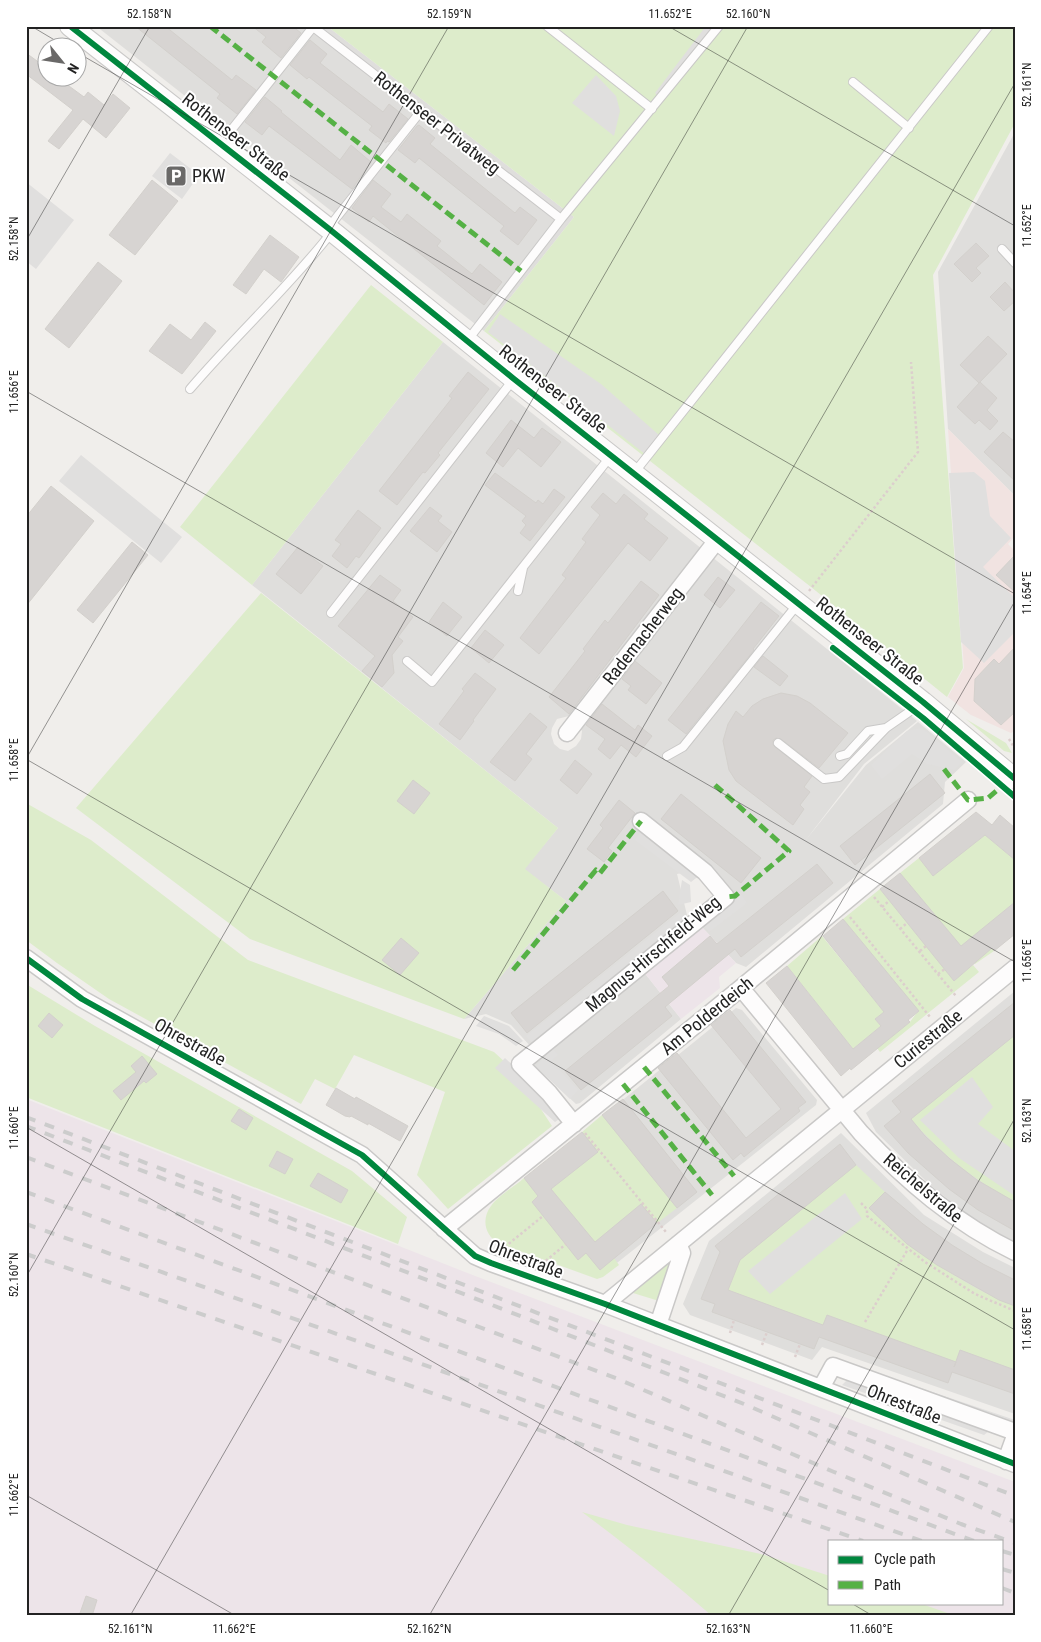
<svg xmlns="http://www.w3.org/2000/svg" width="1041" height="1642" font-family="'Roboto Condensed',sans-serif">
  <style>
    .residential { fill: #dfdedc }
    .commercial { fill: #f1e3e1 }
    .industrial { fill: #ede4e9; fill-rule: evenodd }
    .grass { fill: #ddeccb }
    .parking { fill: #e0dfde }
    .building { fill: #d7d4d2; stroke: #d3d0cc }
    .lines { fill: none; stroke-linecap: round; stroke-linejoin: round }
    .service-casing { stroke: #c9c8c7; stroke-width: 10 }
    .minor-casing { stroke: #c9c8c7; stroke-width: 19 }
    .tertiary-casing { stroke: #c9c8c7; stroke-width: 22 }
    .path { stroke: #dccecd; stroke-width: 2.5; stroke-dasharray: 2.5 2.5; stroke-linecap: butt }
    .service { stroke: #fdfcfc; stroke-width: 8 }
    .minor { stroke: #fdfcfc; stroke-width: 16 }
    .tertiary { stroke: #fdfcfc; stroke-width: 20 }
    .rail { stroke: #ccc; stroke-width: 4; stroke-dasharray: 10 10; stroke-linecap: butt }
    .quiet { stroke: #55b145; stroke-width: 5; stroke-dasharray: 10 5; stroke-linecap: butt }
    .cycleway-casing { stroke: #fff; stroke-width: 9 }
    .cycleway { stroke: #00873e; stroke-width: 6 }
    .ticks { fill: none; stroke: #222; stroke-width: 1; stroke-opacity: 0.45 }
    .labels { text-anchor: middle; stroke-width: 4; stroke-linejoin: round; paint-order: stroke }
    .street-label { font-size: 18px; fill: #222; stroke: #fff }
    .poi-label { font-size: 18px; fill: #222; stroke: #fff; text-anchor: start }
    .neatline { fill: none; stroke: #222; stroke-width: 2 }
    .ticks-label { font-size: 12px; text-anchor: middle; fill: #222 }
  </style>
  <rect width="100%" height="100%" fill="#f0eeeb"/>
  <path class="residential" d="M96 26H327L574 217 484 331Z
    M1015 132V496L948 429 938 272Z
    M443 342 702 549 569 716 557 719 552 728 551 734 554 744 560 749 568 751 576 746 581 739 582 731 578 725 712 557 917 721 864 764 805 841 866 765 918 722 966 762 945 782 943 804 746 967 736 963 700 925 735 897 711 867 677 874 688 919 532 1048 511 1025 486 1014 464 1019 566 901 524 869 558 828 252 585Z
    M643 971 681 1019 580 1103 576 1104 534 1065 537 1060Z
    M1015 991V1242L976 1221 930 1185 876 1132 866 1113Z
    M736 1008 742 1010 817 1100 816 1105 603 1274 492 1206Z
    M841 1133 924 1215 983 1252 1015 1268V1414L822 1347 812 1360 690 1315 683 1304 709 1241Z"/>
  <path class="commercial" d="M948 429 1015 496V536L1008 544 1015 551V730L1011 733 971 715 948 697 964 668Z"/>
  <path class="industrial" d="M700 925 736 963 719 977 720 988 681 1019 643 971Z
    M26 1099 470 1274 1015 1482V1616H26ZM830 1541H1002V1603H830Z"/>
  <path class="grass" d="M327 26H1015V123L933 275 963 668 947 697 811 587 484 331 574 217Z
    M371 285 443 342 252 585 180 527Z
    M261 593 558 828 525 869 566 901 464 1019 250 939 76 808Z
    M966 719 1006 743 1012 753 1004 751Z
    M26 803 91 840 248 960 494 1052 518 1074 552 1126 448 1209 417 1175 445 1092 354 1055 335 1089 315 1079 301 1104 109 999 57 963 26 940Z
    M985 835 1015 860V902L979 932 994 951 975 964 900 873 919 858 933 875Z
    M880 889 954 980 973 965 979 972 880 1052 877 1048 910 1022 918 1011 843 919Z
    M822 936 884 1012 875 1019 881 1026 853 1049 787 966Z
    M26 984 95 1026 352 1171 407 1217 398 1244 26 1097Z
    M1015 1035V1202C975 1181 940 1153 911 1119Z
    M602 1115 677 1208 656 1224 641 1204 595 1242 551 1189 597 1152 582 1132Z
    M856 1165 885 1192 869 1209C912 1249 959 1284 1015 1306V1370L960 1350 956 1362 823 1325 728 1290 734 1265Z
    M524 1178 538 1196 532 1202 578 1260 586 1253 600 1270 614 1258 619 1265 603 1277 597 1279 498 1243C485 1235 481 1219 491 1206 498 1196 515 1186 524 1178Z
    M666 1265H668L670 1266 659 1301 633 1293Z
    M582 1512 627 1525 761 1554 830 1576V1603H919L956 1616H712C670 1579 626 1545 582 1512Z"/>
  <path class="parking" d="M706 26H714L658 96 655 93Z
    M596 75 616 96 620 111 614 136 572 103Z
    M170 153 199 175 182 199 152 176Z
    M26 182 74 220 36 269 26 261Z
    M500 314 601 384 659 435 645 454 488 332Z
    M81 455 182 537 161 563 59 481Z
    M974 472 985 481 990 516 1011 538 983 567 1015 598V632L984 663 961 642 949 473Z
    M922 728 962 762 954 770 927 764 912 754 882 779 871 765 907 731Z
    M644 828 700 875 691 882 635 840Z
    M682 880 690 885 691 902 678 905Z
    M741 894 747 903 709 932 703 925Z
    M681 912 686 920 533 1044 526 1036Z
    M484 1016 509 1026 523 1041 516 1046 499 1034 476 1026Z
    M552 1048 558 1055 551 1061 578 1090 570 1099 536 1066 544 1058 542 1056Z
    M505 1058 539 1090 562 1117 555 1122 495 1068Z
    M972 1077 993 1107 978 1124 1015 1151V1196L959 1158 920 1120Z
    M845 1193 862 1219 770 1294 748 1271Z
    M841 1361 1015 1420V1425Z
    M852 1375 994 1427 984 1435 842 1385Z"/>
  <path class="building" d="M135 26H165L232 80 236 75 256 90 237 114 217 98 220 94Z
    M252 26H292L301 33 281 58 262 42 266 37Z
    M310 40 327 54 320 63 383 112 389 104 408 119 389 142 387 141 386 143 369 130 372 126 309 77 307 79 290 65Z
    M26 53 48 69V78H58L84 97 88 92 104 105 113 94 130 108 106 138 83 119 59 149 48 141 73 110 26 74Z
    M265 97 282 111 281 112 340 160 351 145 371 162 352 189 269 126 262 135 245 122Z
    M419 125 435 138 430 144 515 213 520 207 537 220 518 245 500 231 504 226 419 158 415 163 398 150 417 126Z
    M152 180 178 201 135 255 109 235Z
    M373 180 391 194 381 207 401 222 407 214 441 241 437 246 472 274 480 264 502 282 484 305 373 216 369 222 352 208Z
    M270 235 299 257 281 282 264 269 246 294 233 285Z
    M976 243 989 256 976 268 981 273 972 282 954 264Z
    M98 262 122 281 69 348 45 329Z
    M1005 282 1015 293V301L1004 311 990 297Z
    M205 322 216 331 182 374 149 351 170 324 191 340Z
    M988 336 1007 354 979 383 960 365Z
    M468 372 489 389 438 453 440 455 425 473 423 472 397 505 379 491 452 398 449 396Z
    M980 382 997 398 987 410 998 421 990 430 979 420 975 424 957 407Z
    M511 420 534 438 542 428 561 442 541 467 518 448 503 467 486 453Z
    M1003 432 1015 442V481L984 452Z
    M495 473 536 503 538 500 543 504 554 489 565 497 530 541 520 533 526 525 522 521 526 516 485 485Z
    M51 486 94 521 26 606V517Z
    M603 493 616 504 624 494 648 514 644 519 668 538 650 561 628 543 539 654 520 638 566 578 562 575 586 542 582 539 600 515 591 507Z
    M430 507 442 516 438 521 452 532 437 552 410 531Z
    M358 510 381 528 359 558 356 556 347 568 332 556 341 544 335 540Z
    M132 542 148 555 93 623 77 610Z
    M298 547 323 566 301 594 276 574Z
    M1015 555V592L996 575Z
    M380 575 401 590 393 601 413 617 398 637 403 641 392 655 394 673 382 687 362 671 375 656 338 626Z
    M718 577 735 590 720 608 704 595Z
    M641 581 659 595 569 714 549 697 585 651 583 649 605 620 608 623Z
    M443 602 462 617 447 636 429 622Z
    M761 602 779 616 753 649 754 650 686 734 668 720Z
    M485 630 504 645 489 663 471 648Z
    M1015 647V712L1001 725 974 701 975 679 994 659 999 664Z
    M763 656 788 676 780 686 754 667Z
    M635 661 662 683 646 704 628 690 631 686 622 679Z
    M475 673 496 689 473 720 474 721 460 740 439 724 464 691 462 689Z
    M781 693 797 696 810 703 848 733 819 768 781 739 776 738 773 740V745L775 747 812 776 804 787 810 792 800 805 804 809 793 825 736 781 729 770 723 741 728 724 736 711 743 717 752 706 763 699Z
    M602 704 635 730 638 725 652 736 636 757 621 745 610 759 598 749 605 739 586 725Z
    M530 713 547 727 526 754 532 759 515 781 490 762Z
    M575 760 592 774 577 794 560 780Z
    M930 774 945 793 855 865 840 846Z
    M413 780 430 793 414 814 397 801Z
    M681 794 761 858 741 883 661 819Z
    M619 800 635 813 608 848 612 851 604 862 587 849 603 828 600 825Z
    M976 812 992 825 1000 815 1015 828V860L985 835 933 876 919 858Z
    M817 864 833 883 741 957 735 949 665 1007 672 1016 581 1090 565 1071 669 986 662 977 710 936 717 944Z
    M900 873 961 946 1015 902V934L994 951 992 948 954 981 880 889Z
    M663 891 678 911 527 1033 511 1013Z
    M843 919 919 1011 908 1020 910 1022 851 1070 850 1068 841 1076 766 983 787 966 853 1049 881 1026 875 1019 884 1012 823 936Z
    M401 938 419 953 400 975 382 960Z
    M1015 1002V1035L911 1119 925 1136 950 1159 977 1180 1015 1202V1231L978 1210 949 1189 908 1153 884 1126 901 1112 892 1101Z
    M730 1010 806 1102 798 1108 800 1111 744 1157 741 1153 733 1160 658 1068 677 1053 746 1138 781 1109 711 1025Z
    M49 1013 63 1025 52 1038 38 1026Z
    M142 1056 157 1074 146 1083 144 1081 121 1100 113 1091 136 1072 131 1066Z
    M336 1088 355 1099 356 1097 408 1126 400 1141 368 1123V1125L351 1116 350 1117 345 1116 326 1105Z
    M623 1099 697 1192 677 1208 602 1115Z
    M239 1109 253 1118 246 1130 231 1121Z
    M582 1132 598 1152 551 1189 595 1242 641 1204 657 1223 600 1270 586 1253 578 1260 532 1202 538 1196 524 1178Z
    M840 1144 856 1165 740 1260 728 1290 823 1325 827 1315 956 1362 954 1367 960 1350 1015 1370V1394L952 1372 948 1383 819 1337 814 1349 712 1312 715 1304 701 1299 720 1252 715 1246Z
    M277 1151 293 1159 285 1174 269 1166Z
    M318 1173 348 1190 341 1203 310 1186Z
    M885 1192 923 1224 952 1245 983 1264 1015 1280V1306L999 1300 937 1265 907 1244 869 1208Z
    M86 1596 97 1600 92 1616H79Z"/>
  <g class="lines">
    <g class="service-casing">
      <path id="service" d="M312 26 561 219
        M547 26 652 109
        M853 82 909 128
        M221 143 313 27
        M329 227 421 111
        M1002 249 1015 263
        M467 341 561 219 719 26
        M190 389C236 335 288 288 332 232
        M634 473 989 26
        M518 591 523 568
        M331 613 513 380
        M407 661 432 682 610 457
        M778 743 824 779 839 777 886 728 922 703
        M667 756 683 747 797 605
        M840 756 847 754 868 731 886 728"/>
    </g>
    <g class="minor-casing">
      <path id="minor" d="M567 733 718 539
        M26 958 82 999 362 1155 475 1256 491 1263 605 1304 1015 1464
        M741 988 861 1133C906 1181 955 1223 1015 1252
        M574 1124 549 1093 520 1064 726 897 705 872 641 821
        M444 1229 741 988 968 800
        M605 1304 1015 968
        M658 1325 682 1253 678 1244
        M821 1388 833 1366 1015 1432
        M1006 1461 1015 1436"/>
    </g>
    <g class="tertiary-casing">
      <path id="tertiary" d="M70 26 328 228 514 379 923 702 1015 779"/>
    </g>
    <path class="path" d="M809 591 918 452 911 362
      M1009 739 1015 749
      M874 897 956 996
      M882 907 889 901
      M850 917 930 1017
      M900 929 907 923
      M920 951 926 946
      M938 974 945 969
      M585 1133 666 1232
      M861 1203 867 1209V1216L925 1262 975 1294 1015 1311
      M501 1250 543 1216
      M542 1264 566 1244
      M865 1322 908 1249
      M730 1333 734 1320
      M762 1345 767 1332
      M795 1357 800 1344"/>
    <use href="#service" class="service"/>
    <use href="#minor" class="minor"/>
    <use href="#tertiary" class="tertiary"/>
    <path class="rail" d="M26 1117 1015 1496
      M26 1126 487 1303 744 1404 1015 1522
      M26 1157 618 1379 834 1472 961 1524 1015 1543
      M26 1192 974 1541
      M26 1224 922 1541
      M26 1254 863 1541
      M1002 1551 1015 1555
      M1002 1569 1015 1573
      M1002 1588 1015 1593"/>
    <path class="quiet" d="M210 26 521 271
      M944 769 968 800 988 798 1002 786
      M715 785 789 851 735 896 726 897
      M513 970 596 870 600 873 641 821
      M644 1067 734 1176
      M623 1084 712 1195"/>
    <g class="cycleway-casing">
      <path id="cycleway" d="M70 26 328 228 514 379 923 702 1015 779
        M833 648 923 718 1015 797
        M26 958 82 999 362 1155 475 1256 491 1263 605 1304 1015 1464"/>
    </g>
    <use href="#cycleway" class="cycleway"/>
  </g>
  <path class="ticks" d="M31 26 68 48M668 26 1015 226M78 53 1015 594M26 241 150 26M26 391 1015 962M26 759 1015 1330M26 759 449 26M26 1127 830 1591M26 1277 748 26M26 1495 236 1616M851 1603 873 1616M130 1616 1015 83M429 1616 1015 601M728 1616 1015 1118"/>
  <defs>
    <g id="parking-square" transform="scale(1.125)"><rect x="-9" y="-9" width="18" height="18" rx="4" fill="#6a6968" stroke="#fff"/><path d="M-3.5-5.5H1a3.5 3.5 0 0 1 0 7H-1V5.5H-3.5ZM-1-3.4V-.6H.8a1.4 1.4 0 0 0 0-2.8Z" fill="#fff"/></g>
  </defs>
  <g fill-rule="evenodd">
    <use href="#parking-square" x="176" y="176"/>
  </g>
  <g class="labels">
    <g class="street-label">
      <text transform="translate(437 123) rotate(38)" y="6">Rothenseer Privatweg</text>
      <text transform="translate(236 137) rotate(38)" y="6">Rothenseer Straße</text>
      <text transform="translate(553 389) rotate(38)" y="6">Rothenseer Straße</text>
      <text transform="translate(643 636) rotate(-52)" y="6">Rademacherweg</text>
      <text transform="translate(870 641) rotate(38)" y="6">Rothenseer Straße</text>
      <text transform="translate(653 954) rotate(-40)" y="6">Magnus-Hirschfeld-Weg</text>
      <text transform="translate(707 1016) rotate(-39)" y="6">Am Polderdeich</text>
      <text transform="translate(928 1039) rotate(-39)" y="6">Curiestraße</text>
      <text transform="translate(190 1042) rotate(29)" y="6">Ohrestraße</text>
      <text transform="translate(923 1188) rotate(40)" y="6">Reichelstraße</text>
      <text transform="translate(526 1259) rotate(21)" y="6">Ohrestraße</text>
      <text transform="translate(904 1404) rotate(22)" y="6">Ohrestraße</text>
    </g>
    <g class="poi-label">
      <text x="192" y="182">PKW</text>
    </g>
  </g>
  <rect width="1041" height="1642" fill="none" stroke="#ffffff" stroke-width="55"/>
  <rect x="828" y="1540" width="175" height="65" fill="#ffffff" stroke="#a7a7a7"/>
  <rect x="838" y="1556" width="25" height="8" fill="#00873e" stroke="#a7a7a7"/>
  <text x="874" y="1564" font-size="15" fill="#222222">Cycle path</text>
  <rect x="838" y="1581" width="25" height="8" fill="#55b145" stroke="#a7a7a7"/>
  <text x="874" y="1590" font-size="15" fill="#222222">Path</text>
  <g transform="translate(62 62) rotate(120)"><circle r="24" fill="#ffffff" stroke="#a7a7a7"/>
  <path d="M0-4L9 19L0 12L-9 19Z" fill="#6a6968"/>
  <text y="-8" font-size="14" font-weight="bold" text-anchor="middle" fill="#222222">N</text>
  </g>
  <rect x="28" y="28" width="986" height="1586" class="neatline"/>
  <g class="ticks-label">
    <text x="149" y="18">52.158°N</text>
    <text x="449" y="18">52.159°N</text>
    <text x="670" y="18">11.652°E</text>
    <text x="748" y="18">52.160°N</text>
    <text transform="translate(1027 85) rotate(-90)" y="4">52.161°N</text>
    <text transform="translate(1027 226) rotate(-90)" y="4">11.652°E</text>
    <text transform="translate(14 239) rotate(-90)" y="4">52.158°N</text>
    <text transform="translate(14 392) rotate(-90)" y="4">11.656°E</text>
    <text transform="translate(1027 593) rotate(-90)" y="4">11.654°E</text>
    <text transform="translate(14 760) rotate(-90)" y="4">11.658°E</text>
    <text transform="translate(1027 961) rotate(-90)" y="4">11.656°E</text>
    <text transform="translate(1027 1121) rotate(-90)" y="4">52.163°N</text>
    <text transform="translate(14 1128) rotate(-90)" y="4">11.660°E</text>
    <text transform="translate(14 1275) rotate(-90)" y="4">52.160°N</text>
    <text transform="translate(1027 1329) rotate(-90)" y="4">11.658°E</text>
    <text transform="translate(14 1495) rotate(-90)" y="4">11.662°E</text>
    <text x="130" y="1633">52.161°N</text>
    <text x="234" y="1633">11.662°E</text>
    <text x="429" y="1633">52.162°N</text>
    <text x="728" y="1633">52.163°N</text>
    <text x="871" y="1633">11.660°E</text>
  </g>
</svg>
